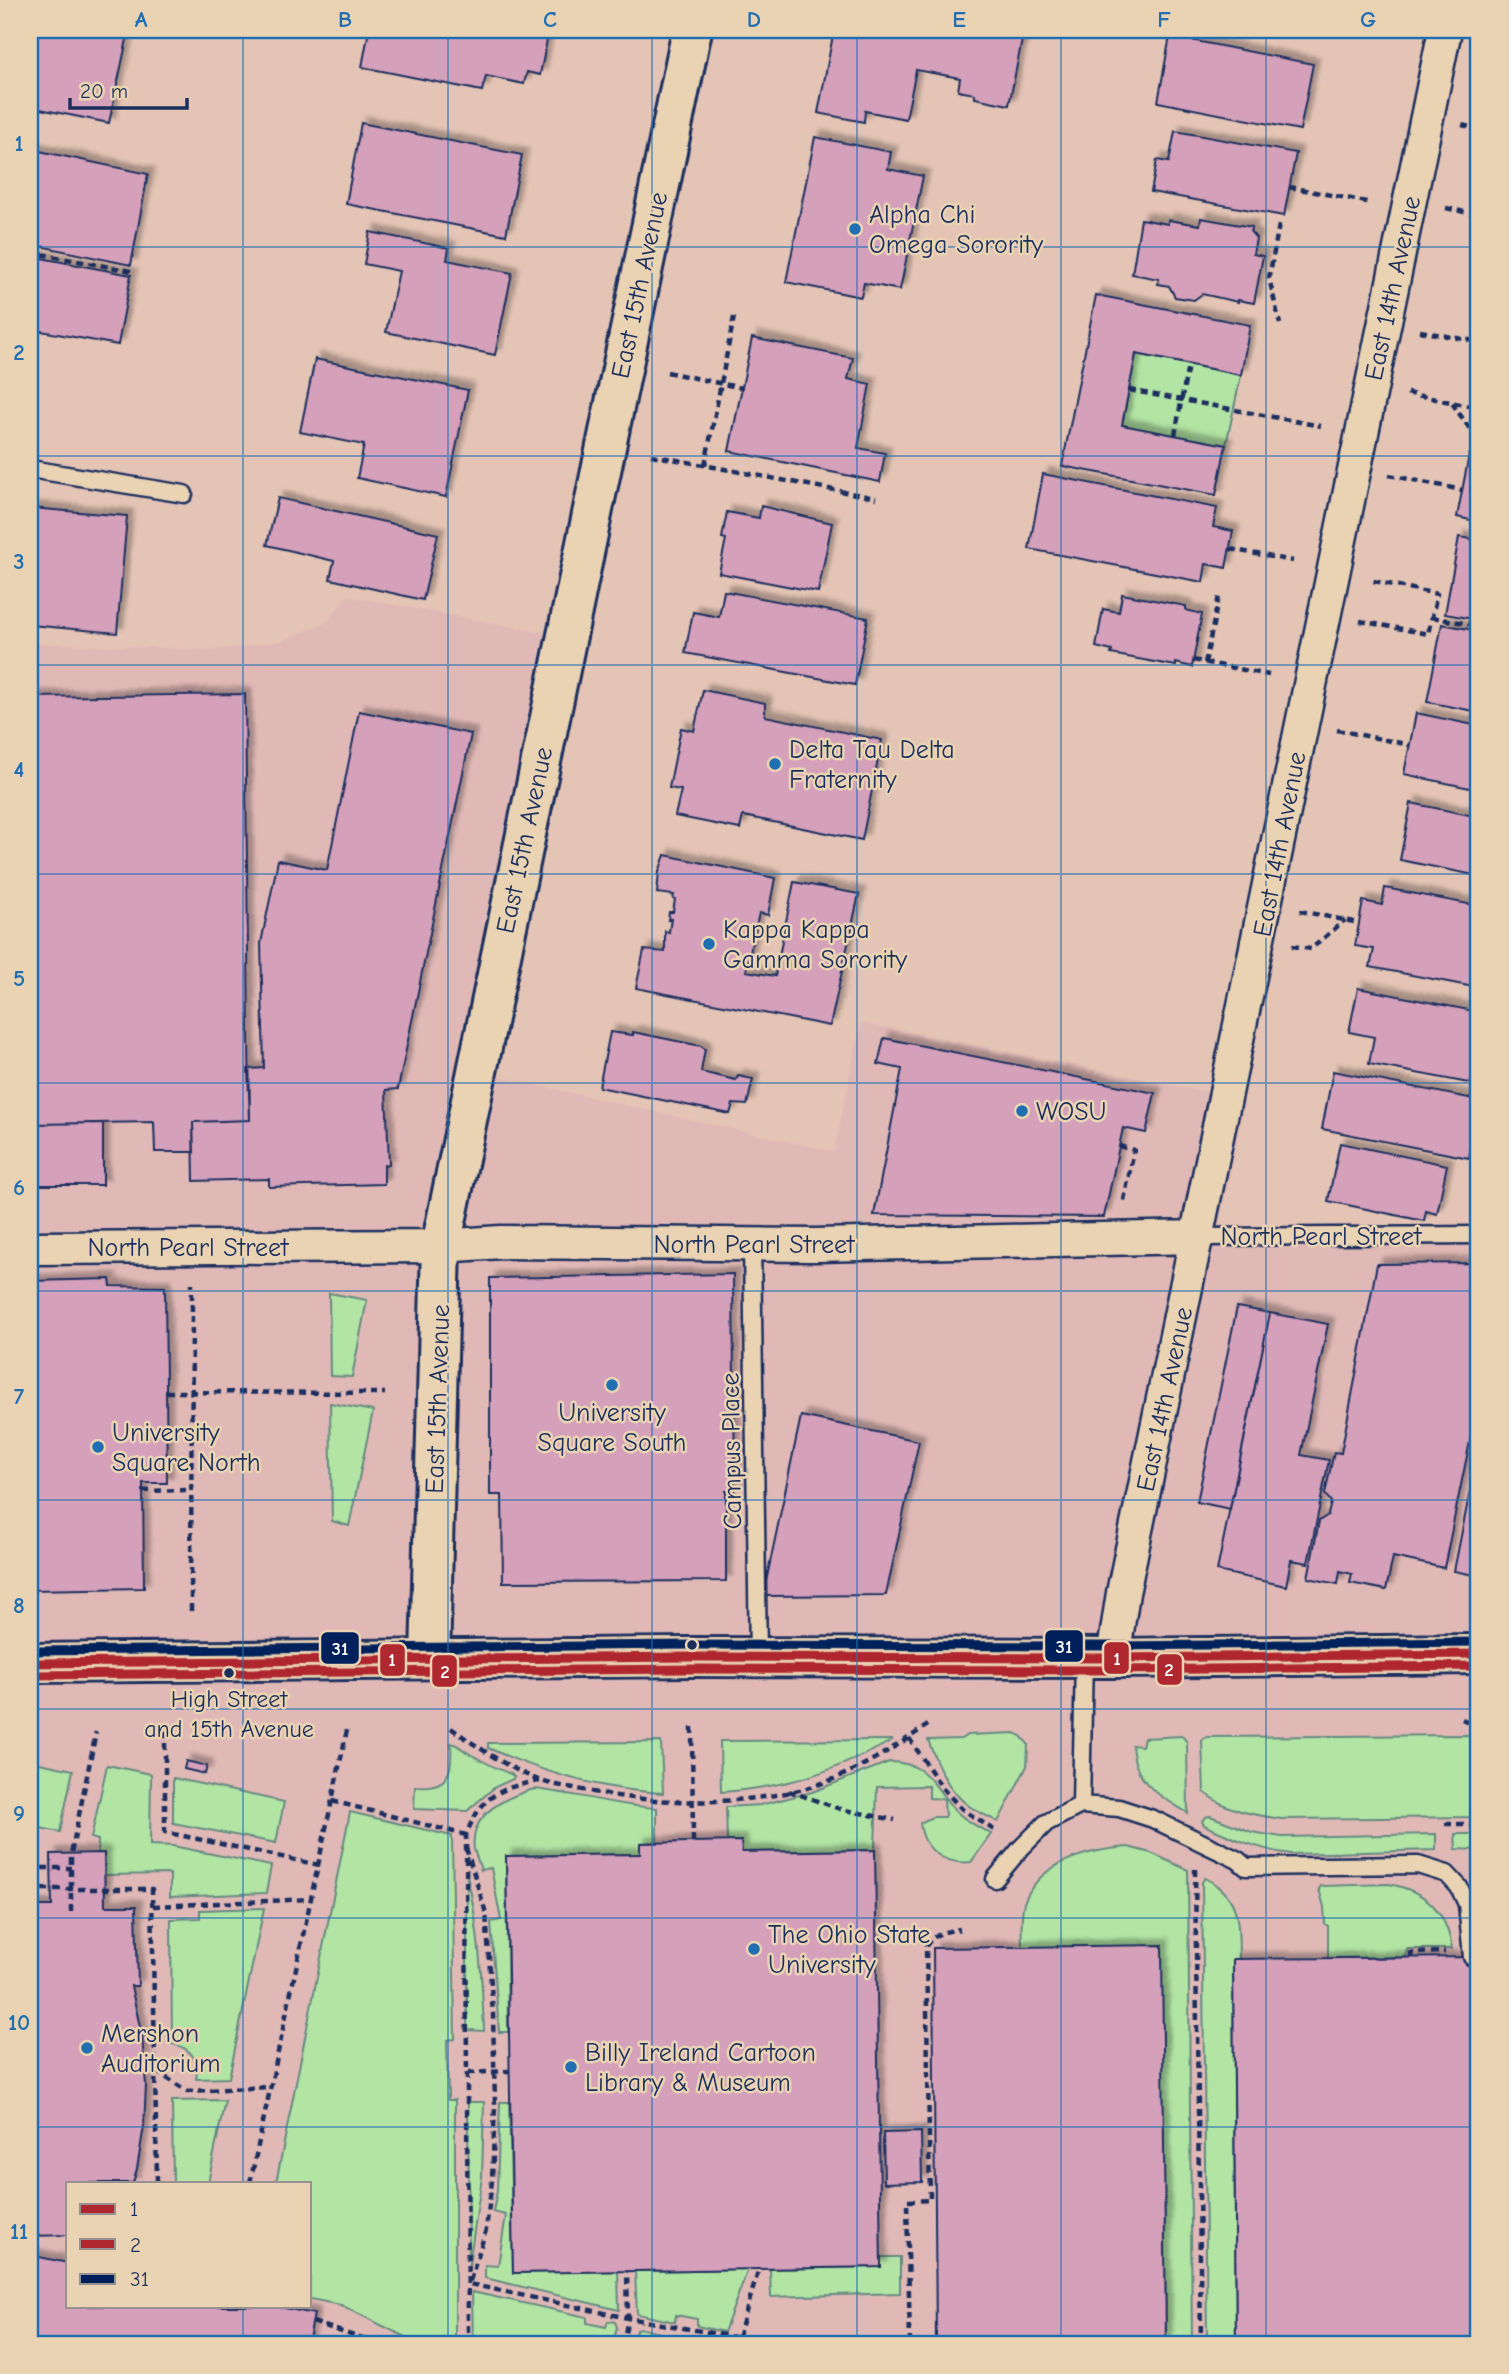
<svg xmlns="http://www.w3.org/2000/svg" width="1509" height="2374" font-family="'Comic Neue',sans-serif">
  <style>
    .built { fill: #e0b9b6; fill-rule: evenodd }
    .green { fill: #b2e4a4; stroke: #668a81; stroke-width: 2 }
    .building { fill: #d5a0ba; stroke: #1b2f5e; stroke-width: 2; filter: url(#shadow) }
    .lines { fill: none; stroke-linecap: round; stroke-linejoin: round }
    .service-casing { stroke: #1b2f5e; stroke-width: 21 }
    .minor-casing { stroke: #1b2f5e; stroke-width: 37 }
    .tertiary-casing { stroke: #1b2f5e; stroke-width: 44 }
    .primary-casing { stroke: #1b2f5e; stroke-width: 44 }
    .path { stroke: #1b2f5e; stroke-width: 4.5; stroke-dasharray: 7 5; stroke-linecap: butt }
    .service { stroke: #ead3b3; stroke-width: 16 }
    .minor { stroke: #ead3b3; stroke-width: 32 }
    .tertiary { stroke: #ead3b3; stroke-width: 38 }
    .primary { stroke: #ead3b3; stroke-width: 38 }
    .bus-1-casing { stroke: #ead3b3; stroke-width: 14 }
    .bus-2-casing { stroke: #ead3b3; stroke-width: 14 }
    .bus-3-casing { stroke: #ead3b3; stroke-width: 14 }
    .bus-1 { stroke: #af272f; stroke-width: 9 }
    .bus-2 { stroke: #af272f; stroke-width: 9 }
    .bus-3 { stroke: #00205b; stroke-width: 9 }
    .grid { fill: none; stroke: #1f6fb2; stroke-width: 2; stroke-opacity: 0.55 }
    .poi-dot { fill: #1f6fb2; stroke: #ead3b3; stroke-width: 2.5 }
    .bus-dot { fill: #1b2f5e; stroke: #ead3b3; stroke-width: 2.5 }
    .labels { text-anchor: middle; stroke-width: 5; stroke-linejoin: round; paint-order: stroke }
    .bus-label { font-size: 24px; fill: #1b2f5e; stroke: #ead3b3 }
    .poi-label { font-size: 26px; fill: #1b2f5e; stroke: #ead3b3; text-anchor: start }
    .street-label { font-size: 26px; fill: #1b2f5e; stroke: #ead3b3 }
    .line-badge { stroke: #ead3b3; stroke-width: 2.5 }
    .badge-label { font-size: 19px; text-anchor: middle; font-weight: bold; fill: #fff }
    .neatline { fill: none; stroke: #1f6fb2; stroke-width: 2.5 }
    .grid-label { font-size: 23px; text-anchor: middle; font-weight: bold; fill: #1f6fb2 }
  </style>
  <defs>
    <filter id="shadow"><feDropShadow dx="6" dy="-6" stdDeviation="2" flood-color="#0004"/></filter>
  </defs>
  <rect width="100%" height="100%" fill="#e4c4b5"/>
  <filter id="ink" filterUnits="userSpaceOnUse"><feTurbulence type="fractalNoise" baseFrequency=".0143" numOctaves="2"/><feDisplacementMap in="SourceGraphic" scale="14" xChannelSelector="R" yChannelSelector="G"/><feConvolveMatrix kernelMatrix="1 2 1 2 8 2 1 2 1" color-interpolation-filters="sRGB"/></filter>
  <g filter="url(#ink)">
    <path class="built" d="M347 596 545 633 457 1067 834 1152 861 1023 1245 1100 1220 1222 1232 1236 1479 1235V2344H30V643L217 650 282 641 327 622ZM68 2183H310V2306H68Z"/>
    <path class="green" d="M1136 354 1241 375 1226 445 1122 425Z
      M329 1293 367 1300 352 1377 330 1376Z
      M330 1403 373 1411 349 1526 332 1521Z
      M1015 1733 1021 1736 1028 1744 1027 1766 998 1822C989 1817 978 1812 969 1806 947 1790 937 1764 928 1740L961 1739 967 1735Z
      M1468 1735 1479 1739V1817L1281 1819C1254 1815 1224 1810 1204 1792L1202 1740 1207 1737Z
      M1182 1736 1187 1742 1188 1813C1157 1794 1135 1784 1132 1745L1142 1746 1144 1738Z
      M893 1740C837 1771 785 1788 721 1792L720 1741Z
      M661 1742 663 1793C601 1790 544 1773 488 1748V1743Z
      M451 1743C459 1745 464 1751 470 1754 484 1762 497 1769 511 1774L514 1777 513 1779 495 1787 467 1811 414 1809 415 1786C449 1789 453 1773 451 1743Z
      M30 1761 73 1770 60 1832 30 1826Z
      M889 1762C930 1762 933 1788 957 1812 967 1822 979 1827 991 1834L971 1862C944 1865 923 1850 920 1823L932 1817H945L944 1799 929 1798V1786L877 1787 875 1850 742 1852 741 1841H727L726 1807 760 1805 812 1792Z
      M107 1765 151 1774 150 1845 173 1846 271 1866 266 1893 170 1897V1874L105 1875 104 1854 98 1853V1840L91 1838Z
      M173 1778 284 1802 276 1843 173 1823Z
      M534 1789C576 1793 615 1806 657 1808V1842L640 1843V1854L506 1856 508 2032H499L491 1922 501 1920 491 1868 481 1870C479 1864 476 1856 474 1849 469 1813 506 1797 534 1789Z
      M350 1812 452 1836 455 2039 447 2040 448 2100H455V2344H419L341 2305 310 2299V2183H276Z
      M1210 1816 1252 1832 1282 1837 1436 1834V1850L1291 1854C1259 1850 1233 1838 1204 1825L1202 1821 1205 1817Z
      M1455 1834H1479V1850L1456 1849Z
      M1128 1847 1151 1853 1188 1870 1192 2344H1166L1161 1946 1022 1947C1022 1932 1020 1917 1024 1903 1039 1861 1090 1850 1128 1847Z
      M467 1875C479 1927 482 1978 484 2031L467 2030Z
      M1205 1878C1242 1896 1238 1924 1239 1959L1233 1960 1236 2344H1207L1202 1882Z
      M1389 1884C1426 1891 1446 1910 1452 1949H1407L1406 1957 1328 1958V1926L1325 1924 1324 1907 1319 1889 1321 1886Z
      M264 1908 229 2078 196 2079C200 2060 190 2047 172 2044L171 1919 200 1918V1910Z
      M225 2100 208 2183H173L172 2101Z
      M468 2102H484L482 2177 469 2265Z
      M500 2102H509L513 2273 618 2271 619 2310 485 2278V2265L498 2266 506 2215 493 2212 497 2191Z
      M880 2257H900V2293L771 2297 770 2269 880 2267Z
      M748 2269 724 2332 697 2326V2319L676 2315 675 2322 637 2314 635 2271Z
      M472 2292 587 2317V2323L606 2327 608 2321 615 2322 617 2327 613 2344H473Z
      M639 2328 705 2344H632L636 2330Z"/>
    <path class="building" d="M30 30H129L109 123 30 107Z
      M369 30H549L540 75 527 72 524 84 486 76 482 91 362 67Z
      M834 30H1024L1009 105 975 98V94L958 91 960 78 916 70 906 119 865 111 864 122 818 113Z
      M1281 30H1307L1306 35Z
      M1170 36 1313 64 1300 130 1158 102Z
      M361 123 522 155 506 235 346 204Z
      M1175 131 1296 153 1284 216 1151 192 1157 160 1169 162Z
      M815 137 891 152 888 169 923 176 900 290 864 283 861 297 786 282Z
      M30 149 148 174 131 265 30 244Z
      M1201 218 1252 227 1250 231 1256 238 1253 254 1263 256 1254 303 1238 300V302L1202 294 1194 300 1175 297 1169 286 1158 284 1159 279 1132 274 1141 219 1168 224V220L1200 225Z
      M370 232 449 248 447 260 512 273 495 355 386 332 399 271 364 264Z
      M30 256 131 275 118 345 30 329Z
      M1096 295 1250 325 1241 375 1136 354 1122 425 1226 445 1216 495 1062 466Z
      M752 338 853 358 848 379 870 384 858 448 885 453 880 482 729 451Z
      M315 359 468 390 446 497 357 478 364 445 300 432Z
      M1469 455 1479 457V522L1457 517Z
      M1043 474 1217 508 1213 527 1233 531 1226 568 1206 564 1203 582 1029 549Z
      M278 498 438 534 423 600 330 579 334 561 267 545Z
      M761 506 832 523 818 592 719 573 726 539 722 538 727 512 759 518Z
      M30 508 127 516 117 633 30 625Z
      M1459 537 1479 540V620L1445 614Z
      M724 591 868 618 855 685 685 653 693 612 719 617Z
      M1122 594 1186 606V610L1202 614 1192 667 1176 663V666L1111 654 1112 651 1096 647 1103 609 1119 612Z
      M1442 624 1479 631V712L1427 702Z
      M703 690 765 703V716L882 740 862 840 743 816 740 829 675 816 681 790 669 788 681 728 694 731Z
      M245 694 250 1120 193 1122 194 1152H155L154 1122 34 1124 31 697Z
      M30 697 34 1124 103 1123V1185H30Z
      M359 711 471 734 398 1089 386 1090 389 1164 384 1165V1184L269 1187V1179L194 1181 193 1122 250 1120 248 1069 264 1068 261 943 278 860 327 870Z
      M1416 713 1479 726V790L1404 774Z
      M1411 803 1479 817V876L1400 860Z
      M665 855 775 878 768 915 759 913 746 971 775 976 794 882 859 894 830 1026 636 988 644 950 665 952V931L669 932 671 919 668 920 669 912H673L675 900 673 899 674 895 657 893 659 872Z
      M1385 888 1479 906V988L1370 967 1374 949 1355 946 1363 901 1382 905Z
      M1358 988 1479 1012V1085L1369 1064 1374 1037 1349 1032Z
      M610 1032 633 1035V1032L701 1046 705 1049 701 1072 736 1080 738 1076 753 1079 747 1105 733 1104 730 1114 599 1087Z
      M884 1038 1155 1093 1146 1133 1123 1128 1104 1217 874 1215 902 1069 878 1064Z
      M1333 1071 1479 1100 1469 1158 1322 1129Z
      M1340 1143 1447 1165 1437 1214 1426 1211 1424 1221 1328 1201Z
      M1479 1263V1407H1477L1444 1568 1393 1557 1386 1590 1350 1583 1352 1574 1340 1571 1338 1584 1308 1578 1319 1521 1328 1515 1331 1502 1325 1494 1334 1452 1341 1453 1377 1264Z
      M733 1274 735 1491H726V1581L503 1582 502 1495H490V1278Z
      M110 1279 111 1286 165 1287 167 1483H143L144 1588 30 1590V1281Z
      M1237 1307 1270 1313 1230 1509 1197 1502Z
      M1270 1313 1328 1324 1301 1455 1329 1460 1308 1563 1291 1560 1286 1586 1217 1571Z
      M801 1416 919 1441 886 1595 763 1596Z
      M1478 1451 1479 1452V1576L1454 1571Z
      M186 1761 207 1766 205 1774 184 1769Z
      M741 1841 742 1852 875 1850 881 2267 513 2273 506 1856 640 1854V1843Z
      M104 1853 105 1906H136L138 1986H131L142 2036 146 2085 144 2126 137 2169 133 2183H68V2235L30 2236V1906H52L51 1854Z
      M1162 1945 1166 2344H936L933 1948Z
      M1479 1957V2344H1236L1233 1959Z
      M921 2132 922 2182 884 2183 883 2133Z
      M30 2255 68 2263V2306H275L314 2314 308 2344H30Z"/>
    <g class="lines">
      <g class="service-casing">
        <path id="service" d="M30 469 184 494
          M1198 1237 1479 1235
          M752 1245 758 1657
          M1081 1805 1084 1658
          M995 1879 1020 1849 1046 1823 1081 1805 1119 1808 1153 1819 1238 1860 1246 1867 1418 1865 1447 1874 1459 1887 1467 1904 1472 1957"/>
      </g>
      <g class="minor-casing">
        <path id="minor" d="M30 1248 441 1246 501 1242 815 1245 1198 1237
          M1113 1658 1123 1593 1445 30"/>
      </g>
      <g class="tertiary-casing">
        <path id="tertiary" d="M430 1659 441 1246 692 30"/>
      </g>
      <g class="primary-casing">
        <path id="primary" d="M30 1663 691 1657 1113 1658 1479 1654"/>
      </g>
      <path class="path" d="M1462 125 1479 129
        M1289 187 1367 202
        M1446 208 1479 215
        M1279 225 1269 278 1280 324
        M30 252 131 271
        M1420 331 1479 342
        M667 372 742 388
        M1129 390 1321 426
        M1407 393 1479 408
        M1452 403 1472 432 1479 433
        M1175 435 1188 365
        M651 455 876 498
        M705 465 734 317
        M1389 475 1462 490
        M1230 549 1293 561
        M1432 617 1479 626
        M1360 621 1428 634 1437 594 1369 580
        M1193 660 1269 675
        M1205 663 1219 596
        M1337 730 1410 745
        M1300 911 1359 923
        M1292 946 1311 949 1345 920
        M1119 1146 1134 1150 1123 1205
        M166 1392 385 1393
        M143 1491 191 1490
        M191 1611 192 1283
        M1462 1719 1479 1727
        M692 1727 693 1841
        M451 1728C479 1748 507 1767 538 1780 549 1784 562 1786 574 1788 651 1806 762 1809 836 1778 869 1764 898 1745 928 1725
        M165 1731V1832L319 1865
        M909 1738 943 1789 962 1809 997 1832
        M789 1791 840 1809 895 1820
        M332 1801 466 1835
        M1445 1824H1479
        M466 1848 486 1913 493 2014 495 2105 492 2181 486 2230 469 2284 628 2318 773 2344
        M30 1868H71
        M1195 1869 1201 2344
        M30 1889H152L157 2183
        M153 1906 311 1899
        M71 1912V1854L96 1732
        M1411 1957V1953L1445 1952
        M156 2071 187 2091 271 2087
        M468 2073 509 2071
        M250 2183 347 1730
        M313 2322 377 2344
        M468 2344 466 1835C481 1796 500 1787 540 1781
        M623 2344 628 2318 627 2271
        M729 2344 738 2338 759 2269
        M910 2344 907 2201 930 2200 926 1946C935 1932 945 1932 960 1929"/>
      <use href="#service" class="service"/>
      <use href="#minor" class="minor"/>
      <use href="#tertiary" class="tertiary"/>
      <use href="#primary" class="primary"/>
      <g class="bus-1-casing">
        <path id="bus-1" d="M30 1663 691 1657 1113 1658 1479 1654"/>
      </g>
      <g class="bus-2-casing">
        <path id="bus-2" d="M30 1675 691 1669 1113 1670 1479 1666"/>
      </g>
      <g class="bus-3-casing">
        <path id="bus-3" d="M30 1651 691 1645 1113 1646 1479 1642"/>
      </g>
      <use href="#bus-1" class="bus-1"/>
      <use href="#bus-2" class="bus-2"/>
      <use href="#bus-3" class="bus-3"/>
    </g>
  </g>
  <path class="grid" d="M243 30V2183M448 30V2344M652 30V2344M857 30V2344M1061 30V2344M1266 30V2344M30 247H1479M30 456H1479M30 665H1479M30 874H1479M30 1083H1479M30 1291H1479M30 1500H1479M30 1709H1479M30 1918H1479M30 2127H1479M243 2306V2344"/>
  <g class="poi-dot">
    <circle cx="855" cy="229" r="7"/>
    <circle cx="775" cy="764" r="7"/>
    <circle cx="709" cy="944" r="7"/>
    <circle cx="1022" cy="1111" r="7"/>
    <circle cx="612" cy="1385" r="7"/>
    <circle cx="98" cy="1447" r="7"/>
    <circle cx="754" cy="1949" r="7"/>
    <circle cx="87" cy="2048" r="7"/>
    <circle cx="571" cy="2067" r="7"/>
  </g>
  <g class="bus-dot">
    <circle cx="692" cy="1645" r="6"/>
    <circle cx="229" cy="1673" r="6"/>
  </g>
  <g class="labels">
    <g class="bus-label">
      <text x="229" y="1707">High Street<tspan x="229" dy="30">and 15th Avenue</tspan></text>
    </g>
    <g class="poi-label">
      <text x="869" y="223">Alpha Chi<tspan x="869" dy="30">Omega Sorority</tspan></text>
      <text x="789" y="758">Delta Tau Delta<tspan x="789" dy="30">Fraternity</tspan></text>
      <text x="723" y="938">Kappa Kappa<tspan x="723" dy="30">Gamma Sorority</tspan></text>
      <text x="1036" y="1120">WOSU</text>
      <text x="612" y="1421" text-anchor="middle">University<tspan x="612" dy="30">Square South</tspan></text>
      <text x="112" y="1441">University<tspan x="112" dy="30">Square North</tspan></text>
      <text x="768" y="1943">The Ohio State<tspan x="768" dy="30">University</tspan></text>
      <text x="101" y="2042">Mershon<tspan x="101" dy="30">Auditorium</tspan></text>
      <text x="585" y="2061">Billy Ireland Cartoon<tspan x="585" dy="30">Library &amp; Museum</tspan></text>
    </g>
    <g class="street-label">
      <text transform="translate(639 285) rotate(-78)" y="9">East 15th Avenue</text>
      <text transform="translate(1392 288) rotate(-78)" y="9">East 14th Avenue</text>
      <text transform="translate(524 840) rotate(-78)" y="9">East 15th Avenue</text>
      <text transform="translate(1279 844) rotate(-79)" y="9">East 14th Avenue</text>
      <text x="1321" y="1245">North Pearl Street</text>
      <text x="754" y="1253">North Pearl Street</text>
      <text x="188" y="1256">North Pearl Street</text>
      <text transform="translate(437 1399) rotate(-88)" y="9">East 15th Avenue</text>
      <text transform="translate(1164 1399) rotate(-78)" y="9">East 14th Avenue</text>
      <text transform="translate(731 1451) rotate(-91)" y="9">Campus Place</text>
    </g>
  </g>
  <g class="line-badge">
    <rect x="1044" y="1629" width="40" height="34" rx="7" fill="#00205b"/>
    <rect x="320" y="1631" width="40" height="34" rx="7" fill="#00205b"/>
    <rect x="1103" y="1641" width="27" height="34" rx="7" fill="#af272f"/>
    <rect x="379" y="1643" width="27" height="34" rx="7" fill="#af272f"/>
    <rect x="1156" y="1653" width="27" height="33" rx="7" fill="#af272f"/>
    <rect x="431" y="1654" width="27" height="34" rx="7" fill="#af272f"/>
  </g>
  <g class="badge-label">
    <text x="1064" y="1653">31</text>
    <text x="340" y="1655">31</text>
    <text x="1117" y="1665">1</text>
    <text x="392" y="1666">1</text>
    <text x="1169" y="1676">2</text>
    <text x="445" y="1678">2</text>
  </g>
  <rect width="1509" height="2374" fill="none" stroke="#ead3b3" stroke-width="77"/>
  <rect x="66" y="2182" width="245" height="126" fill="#ead3b3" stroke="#979191" stroke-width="2"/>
  <rect x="80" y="2204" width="35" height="10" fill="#af272f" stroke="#979191" stroke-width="2"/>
  <text x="130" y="2216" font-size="21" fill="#1b2f5e">1</text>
  <rect x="80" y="2239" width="35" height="10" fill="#af272f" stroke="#979191" stroke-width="2"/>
  <text x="130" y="2252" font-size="21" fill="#1b2f5e">2</text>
  <rect x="80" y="2274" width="35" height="10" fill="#00205b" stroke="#979191" stroke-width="2"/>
  <text x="130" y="2286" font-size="21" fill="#1b2f5e">31</text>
  <path d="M70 98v10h117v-10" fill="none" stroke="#1b2f5e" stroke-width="3.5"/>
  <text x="80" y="98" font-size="21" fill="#1b2f5e" stroke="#ead3b3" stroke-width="5" paint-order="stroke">20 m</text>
  <rect x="38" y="38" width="1432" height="2298" class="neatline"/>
  <g class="grid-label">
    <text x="141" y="27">A</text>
    <text x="345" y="27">B</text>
    <text x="550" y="27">C</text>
    <text x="754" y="27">D</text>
    <text x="959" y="27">E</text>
    <text x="1164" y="27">F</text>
    <text x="1368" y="27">G</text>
    <text x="19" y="151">1</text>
    <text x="19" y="360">2</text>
    <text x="19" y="569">3</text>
    <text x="19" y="777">4</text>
    <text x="19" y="986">5</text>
    <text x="19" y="1195">6</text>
    <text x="19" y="1404">7</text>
    <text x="19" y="1613">8</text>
    <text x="19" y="1821">9</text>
    <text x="19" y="2030">10</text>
    <text x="19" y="2239">11</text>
  </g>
</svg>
